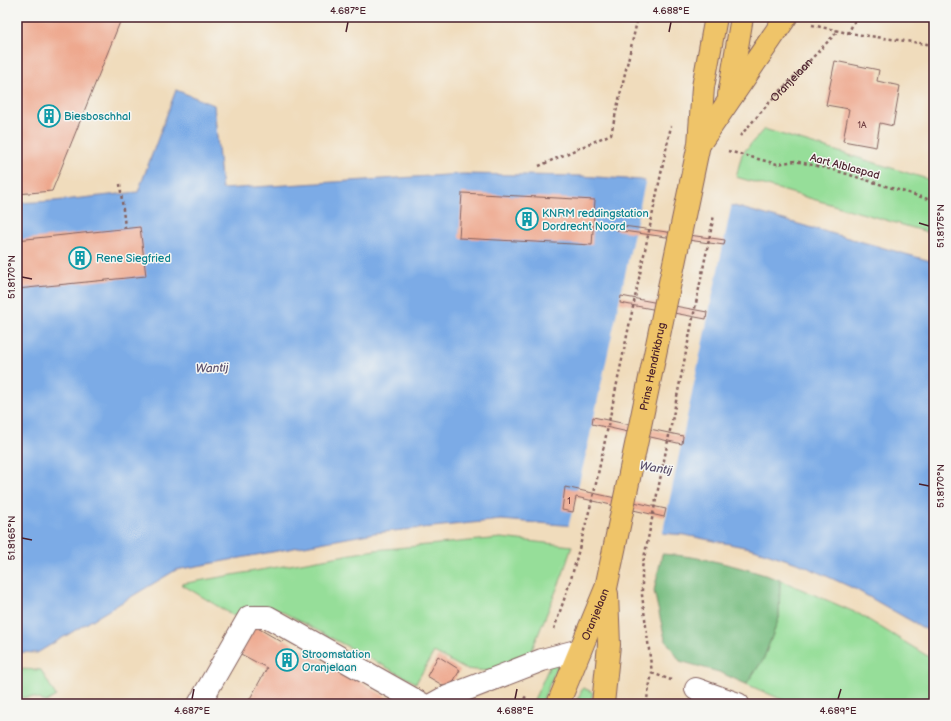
<svg xmlns="http://www.w3.org/2000/svg" width="951" height="721" font-family="'Balsamiq Sans',sans-serif">
  <style>
    .green { fill: #96de99; stroke: #707e62 }
    .forest { fill: #78bd81; stroke: #616e56 }
    .water { fill: #7cabe6; stroke: #636588 }
    .pier { fill: #f0dcbc }
    .building { fill: #eea88e }
    .lines { fill: none; stroke-linecap: round; stroke-linejoin: round }
    .minor-casing { stroke: #84615e; stroke-width: 24 }
    .major-casing { stroke: #84615e; stroke-width: 24 }
    .path { stroke: #84615e; stroke-width: 2.5; stroke-dasharray: 3 3; stroke-linecap: butt }
    .minor { stroke: #fff; stroke-width: 22 }
    .major { stroke: #efc469; stroke-width: 22 }
    .ticks { fill: none; stroke: #4a1f2b; stroke-width: 1.5 }
    .labels { text-anchor: middle; stroke-width: 3; stroke-linejoin: round; paint-order: stroke }
    .number-label { font-size: 9px; fill: #734144 }
    .street-label { font-size: 11px; fill: #4a1f2b; stroke: #f6f6f2 }
    .culture-label { font-size: 11px; fill: #0d838f; stroke: #f6f6f2; text-anchor: start }
    .water-label { font-size: 12px; font-style: italic; fill: #5c506c; stroke: #f6f6f2 }
    .neatline { fill: none; stroke: #4a1f2b; stroke-width: 1.5 }
    .ticks-label { font-size: 10px; text-anchor: middle; fill: #4a1f2b }
  </style>
  <rect width="100%" height="100%" fill="#f6f6f2"/>
  <filter id="ink" filterUnits="userSpaceOnUse"><feTurbulence type="fractalNoise" baseFrequency=".025" numOctaves="2"/><feDisplacementMap in="SourceGraphic" scale="8" xChannelSelector="R" yChannelSelector="G"/><feConvolveMatrix kernelMatrix="1 2 1 2 8 2 1 2 1" color-interpolation-filters="sRGB"/></filter>
  <filter id="wash" filterUnits="userSpaceOnUse"><feTurbulence type="fractalNoise" baseFrequency=".012" numOctaves="4" result="noise"/><feDisplacementMap in="SourceGraphic" scale="16" xChannelSelector="R" yChannelSelector="G"/><feGaussianBlur stdDeviation="0.9" result="paint"/><feColorMatrix in="noise" values="0 0 0 0 0 0 0 0 0 0 0 0 0 0 0 0 0 1.4 0 .05"/><feComposite in="paint" operator="in"/></filter>
  <g filter="url(#wash)">
    <rect width="100%" height="100%" fill="#f0dcbc"/>
    <path class="green" d="M764 129 934 181V234L736 177 742 154Z
      M501 538 572 546 563 574 522 674 465 669 434 652 416 683 275 608 255 607 234 616 181 584 375 550Z
      M780 580 859 614 934 660V704H792L746 684 763 660 779 618Z
      M552 661 559 663 541 704H532Z
      M17 669 41 670 56 696 46 702 33 697 17 698Z
      M583 688 593 692 590 704H575Z"/>
    <path class="forest" d="M662 554C702 556 742 567 780 580L779 618 763 660 746 684 719 672 680 661 665 639 654 591Z"/>
    <path class="water" d="M176 90 214 105 222 189 462 174 581 176 641 180 934 262V634L855 589 800 564 754 549 685 535 501 520 374 533 176 570 37 653 17 652V203L54 201 138 192Z"/>
    <path class="pier" d="M646 178 732 203 662 536 568 528 586 454Z"/>
    <g id="blocks">
      <path class="building" d="M17 17H122L52 191 17 194Z
        M835 61 879 70 877 81 900 86 893 126 880 123 876 147 843 141 849 109 826 105Z
        M462 193 595 200 592 245 459 238Z
        M616 225 725 240 724 245 616 230Z
        M140 227 146 276 17 289V240Z
        M621 296 707 312 706 319 620 303Z
        M593 417 683 436 682 444 592 424Z
        M565 487 666 509 664 517 576 497 573 512 562 510Z
        M254 626 282 642 284 639 399 704H247L267 668 239 653Z
        M438 656 460 670 449 689 427 676Z"/>
    </g>
  </g>
  <g filter="url(#ink)">
    <use href="#blocks" fill-opacity="0" stroke="#84615e" stroke-width="1"/>
    <g class="lines">
      <g class="minor-casing">
        <path id="minor" d="M696 689 738 704
          M199 704 249 617H268L422 704
          M433 704 442 699 542 660 580 650"/>
      </g>
      <g class="major-casing">
        <g id="major">
          <path d="M729 95 742 17"/>
          <path d="M700 143 786 17"/>
          <path id="s2" d="M558 704 606 588 699 144 703 87 716 17"/>
          <path d="M603 704 609 645 607 594"/>
        </g>
      </g>
      <g class="path">
        <path d="M812 25 848 33 857 17"/>
        <path d="M848 33 934 45"/>
        <path id="s1" d="M740 136 769 103 838 31"/>
        <path d="M728 151 777 164 795 161 834 170 934 201"/>
        <path d="M539 166 611 134 638 17"/>
        <path d="M120 184 125 227"/>
        <path d="M554 629 571 579 594 493 671 126"/>
        <path d="M652 673 671 680"/>
        <path d="M20 704H31"/>
        <path d="M521 704 526 696"/>
        <path d="M646 704 652 673 642 595V568L714 215"/>
      </g>
      <use href="#minor" class="minor"/>
      <use href="#major" class="major"/>
    </g>
  </g>
  <path class="ticks" d="M346 32 348 22M669 32 671 22M919 223 929 226M22 277 32 279M919 484 929 486M22 538 32 540M192 699 194 689M515 699 517 689M838 699 841 689"/>
  <defs>
    <g id="building-ring" transform="scale(1.15)"><circle r="9.5" fill="#f6f6f2" stroke="#0f9aa8" stroke-width="1.5"/><path d="M-4-6H4V6H1V3H-1V6H-4ZM-2.5-4.3h1.7v1.8h-1.7ZM.8-4.3h1.7v1.8H.8ZM-2.5-1h1.7V.8h-1.7ZM.8-1h1.7V.8H.8Z" fill="#0f9aa8"/></g>
  </defs>
  <g fill-rule="evenodd">
    <use href="#building-ring" x="49" y="116"/>
    <use href="#building-ring" x="527" y="219"/>
    <use href="#building-ring" x="80" y="258"/>
    <use href="#building-ring" x="287" y="660"/>
  </g>
  <g class="labels">
    <g class="number-label">
      <text x="862" y="128">1A</text>
      <text x="569" y="504">1</text>
    </g>
    <g class="street-label">
      <text dy="4" stroke="none"><textPath href="#s1" startOffset="76">Oranjelaan</textPath></text>
      <text transform="translate(845 166) rotate(15)" y="4">Aart Alblaspad</text>
      <text dy="4" stroke="none"><textPath href="#s2" startOffset="352">Prins Hendrikbrug</textPath></text>
      <text dy="4" stroke="none"><textPath href="#s2" startOffset="97">Oranjelaan</textPath></text>
    </g>
    <g class="culture-label">
      <text x="64" y="120">Biesboschhal</text>
      <text x="542" y="217">KNRM reddingstation<tspan x="542" dy="13">Dordrecht Noord</tspan></text>
      <text x="96" y="262">Rene Siegfried</text>
      <text x="302" y="658">Stroomstation<tspan x="302" dy="13">Oranjelaan</tspan></text>
    </g>
    <g class="water-label">
      <text transform="translate(212 368) rotate(-2)" y="4">Wantij</text>
      <text transform="translate(656 468) rotate(9)" y="4">Wantij</text>
    </g>
  </g>
  <rect width="951" height="721" fill="none" stroke="#f6f6f2" stroke-width="44"/>
  <rect x="22" y="22" width="907" height="677" class="neatline"/>
  <g class="ticks-label">
    <text x="348" y="14">4.687°E</text>
    <text x="671" y="14">4.688°E</text>
    <text transform="translate(940 226) rotate(-90)" y="4">51.8175°N</text>
    <text transform="translate(11 277) rotate(-90)" y="4">51.8170°N</text>
    <text transform="translate(940 486) rotate(-90)" y="4">51.8170°N</text>
    <text transform="translate(11 538) rotate(-90)" y="4">51.8165°N</text>
    <text x="192" y="714">4.687°E</text>
    <text x="515" y="714">4.688°E</text>
    <text x="838" y="714">4.689°E</text>
  </g>
</svg>
